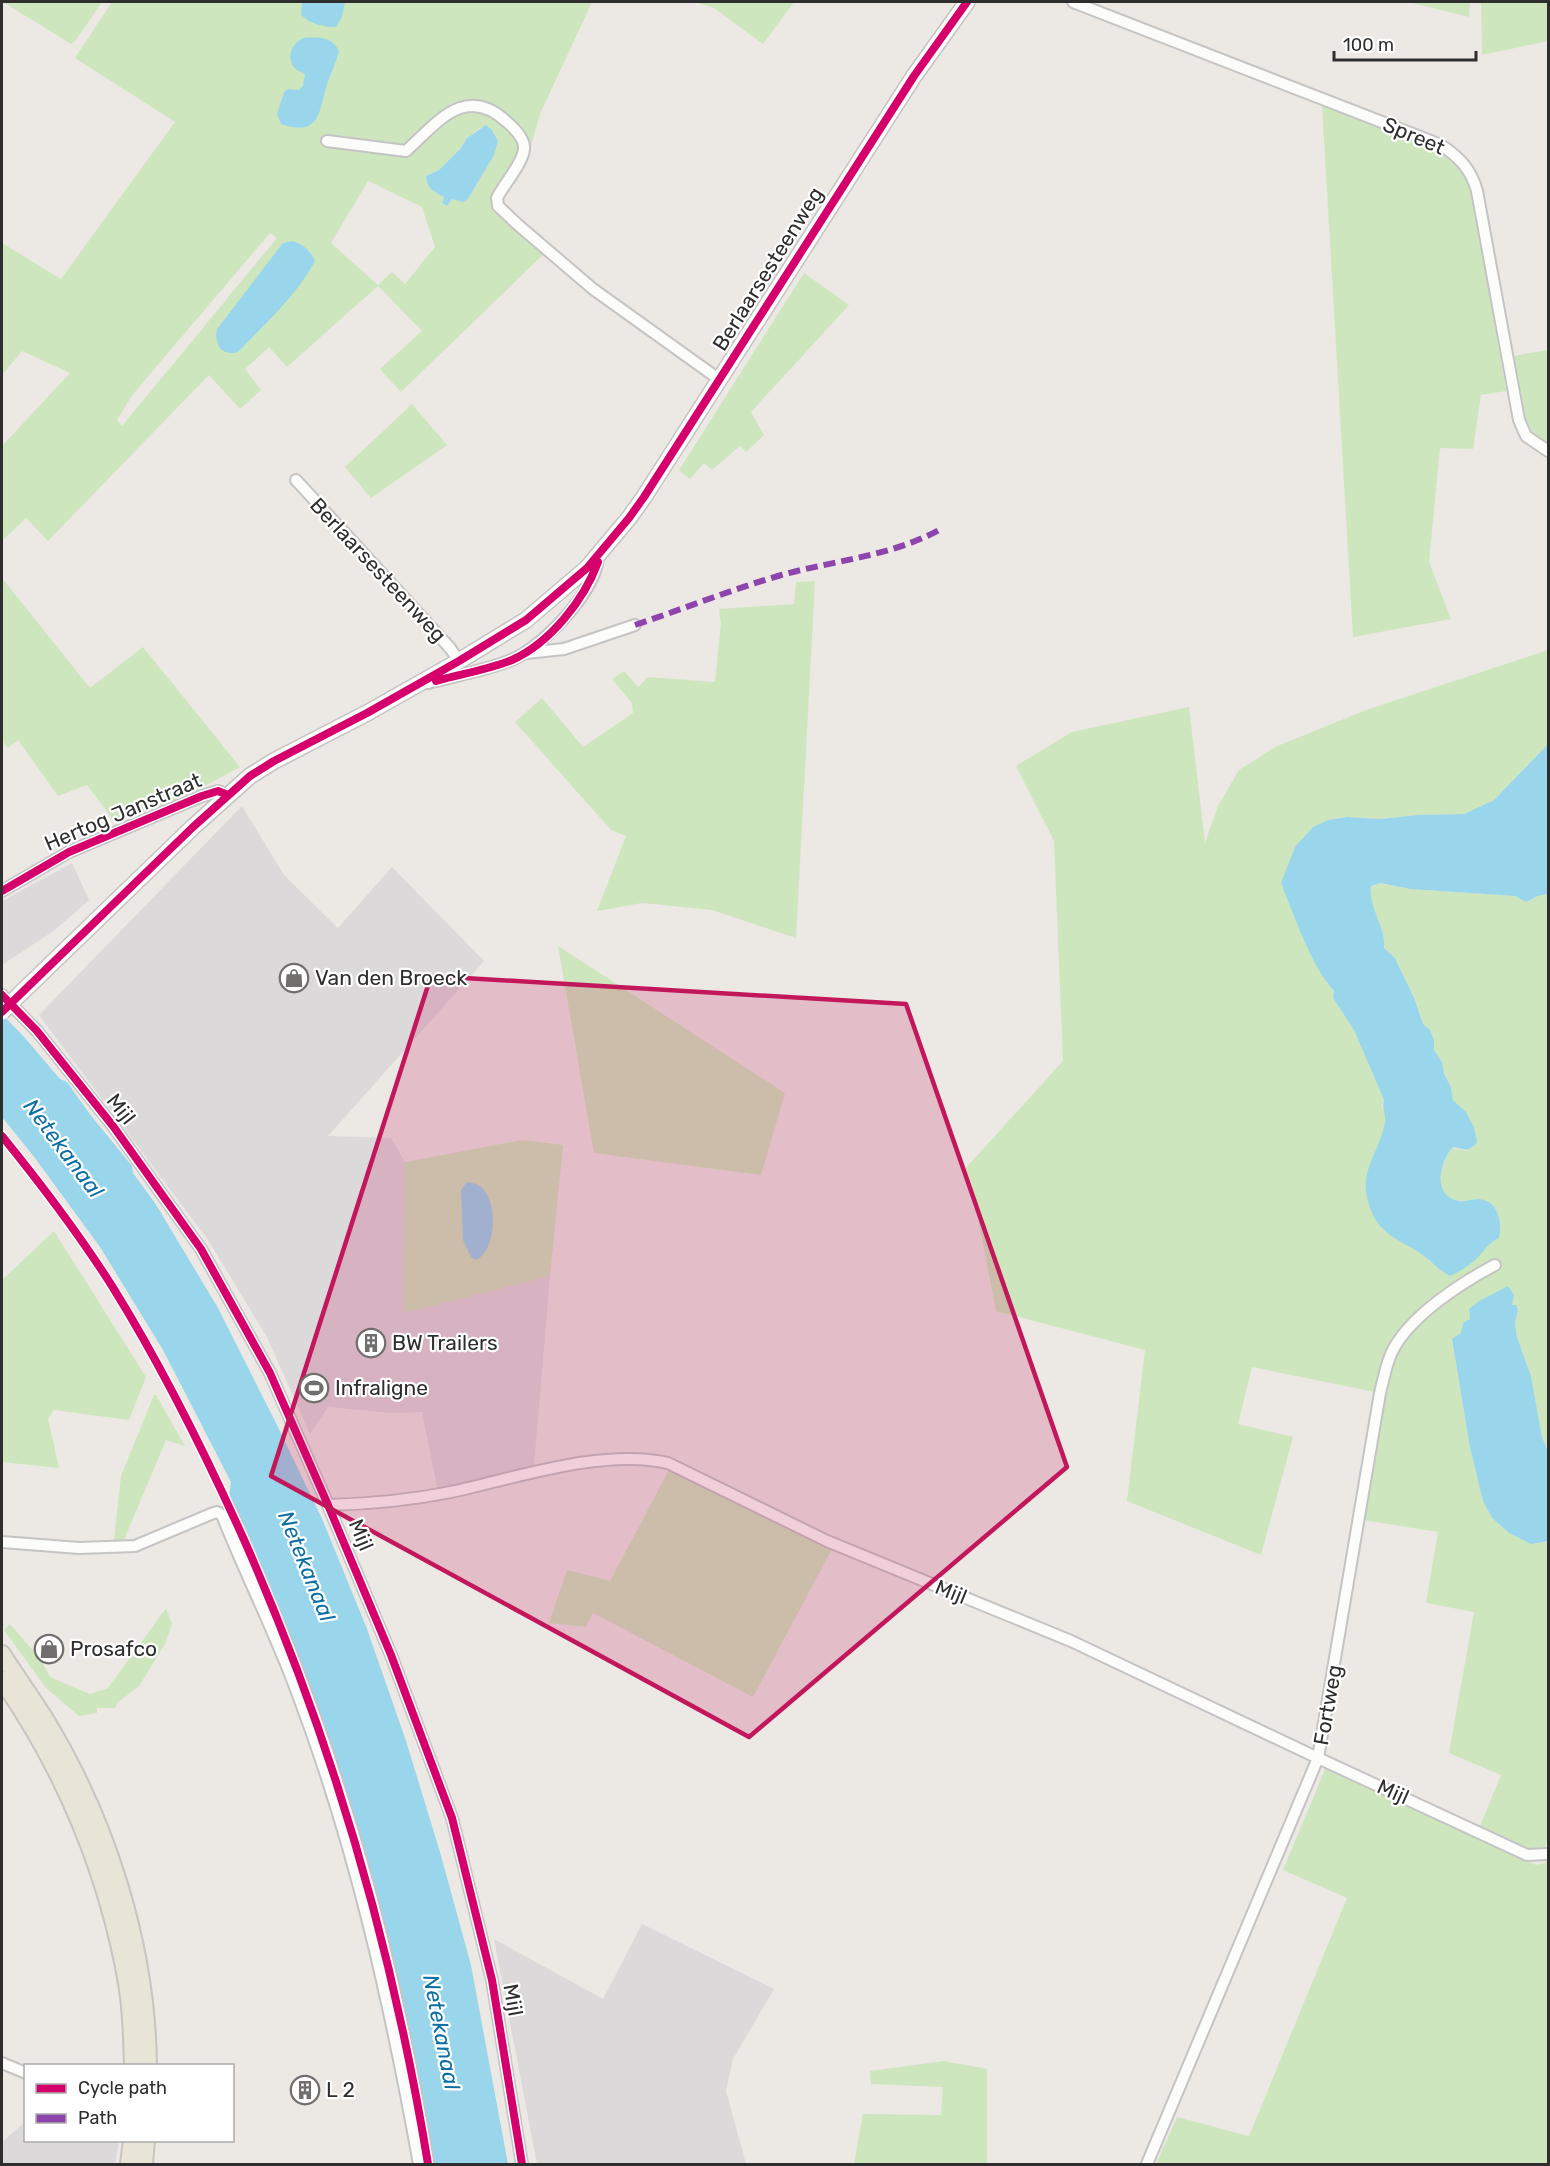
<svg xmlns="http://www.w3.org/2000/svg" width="1550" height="2166" font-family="Rubik,sans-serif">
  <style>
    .industrial { fill: #dcd9db }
    .green { fill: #cee6be; fill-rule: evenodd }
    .water { fill: #99d6ec }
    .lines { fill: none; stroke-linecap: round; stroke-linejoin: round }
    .street-casing { stroke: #c5c4c5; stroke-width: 14 }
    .secondary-casing { stroke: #c5c4c5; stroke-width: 18 }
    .primary-casing { stroke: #c6c5c4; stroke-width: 20 }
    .street { stroke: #fcfcfb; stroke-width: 10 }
    .secondary { stroke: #fcfcfb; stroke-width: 15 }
    .primary { stroke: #e8e4d6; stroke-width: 16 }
    .secondary-bridge-casing { stroke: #c5c4c5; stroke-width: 18; stroke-linecap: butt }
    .secondary-bridge { stroke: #fcfcfb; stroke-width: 15 }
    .quiet { stroke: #8e44ad; stroke-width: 6; stroke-dasharray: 12 6; stroke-linecap: butt }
    .cycleway-casing { stroke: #fff; stroke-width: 11 }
    .cycleway { stroke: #d6006c; stroke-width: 8 }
    .marked { fill: #c2185b; fill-opacity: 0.2; stroke: #c2185b; stroke-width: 4.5; stroke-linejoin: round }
    .labels { text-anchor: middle; stroke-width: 4.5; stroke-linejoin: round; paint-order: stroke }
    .street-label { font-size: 21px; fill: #2e2e2e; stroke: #fff }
    .poi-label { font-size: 21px; fill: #2e2e2e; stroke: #fff; text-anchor: start }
    .water-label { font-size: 22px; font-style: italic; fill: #0d6fa3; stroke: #fff }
  </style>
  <rect width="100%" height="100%" fill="#ece8e4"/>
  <path class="industrial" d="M242 806 284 875 338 928 392 867 484 961 328 1136 391 1138 405 1162V1312L550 1276 534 1465 438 1491 422 1412 392 1413 328 1407 310 1434 267 1337 208 1240 39 1015Z
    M72 863 89 900 55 930 2 965V901Z
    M642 1924 774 1989 733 2059 726 2091 746 2164H537L494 1939 603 1999Z
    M25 2122 26 2140 117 2141 119 2142 115 2164H2V2142Z"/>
  <path class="green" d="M3 2H102L76 40 71 44Z
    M112 2H592L540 114 530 149 500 197 501 204 550 248 401 392 380 369 422 331 378 286 287 367 269 347 245 369 261 390 240 409 209 375 48 541 26 518 2 541V446L70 373 22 351 2 375V243L61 279 175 122 75 58ZM480 128 492 130 498 141C491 155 475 195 463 202L454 199 442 203 444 197C435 192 426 188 426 176L439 170 461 148 467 138ZM368 181 422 207 435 247 405 284 392 272 378 285 331 243ZM270 233 277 238 122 426 117 420 133 394Z
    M695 2H794L763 44 714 8Z
    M1408 2H1470L1469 17Z
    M1481 2H1548V41L1482 55Z
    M1322 105 1444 154 1454 160 1471 186 1506 391 1481 395 1473 449 1440 448 1429 562 1451 619 1353 637Z
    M804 273 849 305 751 412 764 435 746 452 740 446 712 470 704 463 690 479 679 470Z
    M1548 350V443L1535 437 1526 419 1513 356Z
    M412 404 447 445 371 498 345 467Z
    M2 578 90 688 143 647 240 767 179 800 114 821 87 785 58 796 18 740 8 748 2 741Z
    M815 581 796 938 712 910 642 903 597 911 626 836 611 830 515 722 542 698 583 747 633 713 632 703 612 679 624 671 638 687 648 677 715 682 721 624 719 609 794 604 796 582Z
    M1548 650V744L1494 800 1464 814 1418 815 1380 819 1347 817 1328 820 1313 827 1294 917 1317 966 1327 983 1334 991 1333 998 1354 1030 1384 1100 1382 1106 1387 1118 1382 1136 1373 1156 1367 1196 1381 1227 1424 1255 1443 1272 1479 1256 1487 1244 1499 1238C1503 1223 1498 1199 1478 1199 1472 1199 1465 1202 1459 1201 1431 1196 1440 1163 1452 1147L1467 1151 1466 1112 1453 1100 1451 1087 1444 1074 1442 1062 1434 1050V1040L1423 1024 1415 1000 1395 958 1384 948 1370 897 1371 886 1379 883 1410 889 1515 896 1526 902 1538 896 1548 894V1451L1542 1437 1531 1376 1517 1337 1515 1323 1518 1310 1469 1309 1470 1319 1461 1333 1452 1340 1470 1448 1483 1501 1492 1518 1509 1533 1531 1544 1548 1541V1835L1545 1851 1532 1850 1480 1826 1501 1775 1449 1753 1474 1612 1426 1603 1438 1532 1363 1520 1380 1393 1252 1367 1238 1424 1293 1437 1261 1555 1127 1501 1145 1350 996 1311 971 1182 965 1169 1063 1061 1054 841 1016 766 1072 732 1189 707 1205 843 1218 806 1239 770 1275 747 1366 710Z
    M558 946 785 1093 761 1175 594 1153Z
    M522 1140 563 1145 550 1276 404 1313 405 1162Z
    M54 1231 146 1377 129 1420 54 1410 48 1419 59 1468 2 1462V1280Z
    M154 1395H156L185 1446 166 1440 124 1540H114L121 1476Z
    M669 1470 832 1549 753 1697 593 1613 586 1627 549 1623 567 1570 610 1581Z
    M166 1608 172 1624 165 1644 139 1686 117 1703 115 1708H97V1713L79 1716 46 1688 4 1630 10 1624 41 1660 50 1677 90 1694 108 1688Z
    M1326 1767 1536 1865 1548 1862V2164H1156L1177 2117 1249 2136 1347 1898 1283 1870Z
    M944 2061 987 2069V2164H854L863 2114 941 2115 943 2087 871 2084 870 2071Z"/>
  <path class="water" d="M302 2H345L342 17 336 27C324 27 310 24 301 15Z
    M304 38C318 37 333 37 339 51 336 63 330 75 326 87 319 115 318 137 281 124L277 114 284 92 288 89 299 90 303 86 305 74C301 71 296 71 293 66 286 56 293 42 304 38Z
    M486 125 492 130 498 141 494 155 468 199 463 202 452 199 447 206 442 203 444 197C434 192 426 188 426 176L439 170 461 148 467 138Z
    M293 241C304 245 310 250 315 261 297 295 265 324 238 352 221 357 214 344 217 329L283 243Z
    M1548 744V894L1538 896 1526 902 1515 896 1410 889 1380 883 1371 886C1368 908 1386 926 1384 948L1395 958 1415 1000 1423 1024 1430 1030 1434 1040V1050L1442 1062 1444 1074 1451 1087 1453 1100 1466 1112 1474 1127 1477 1142C1469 1153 1465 1149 1453 1147 1439 1162 1432 1196 1459 1201 1465 1202 1472 1199 1478 1199 1498 1199 1503 1223 1499 1238 1489 1243 1487 1247 1480 1255 1472 1264 1461 1271 1450 1276 1440 1271 1433 1263 1424 1256 1411 1246 1393 1240 1382 1228 1371 1217 1364 1194 1366 1180 1368 1162 1380 1145 1384 1127 1388 1115 1381 1110 1384 1100L1354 1030 1333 998 1334 991C1311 966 1294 915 1281 883L1295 847 1313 827 1328 820 1347 817 1380 819 1418 815 1464 814 1494 800Z
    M2 1014 25 1038 60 1079 67 1082 89 1113 132 1166 133 1173 155 1203 218 1308 278 1427 323 1521 367 1629 406 1741 440 1852 471 1965 508 2164H432L334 1758 291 1639 229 1497 231 1482 163 1350 100 1247 35 1158 2 1117Z
    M467 1182C472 1183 478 1184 481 1187 498 1201 497 1250 476 1260L471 1257 463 1240 461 1190Z
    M1508 1286 1514 1295 1512 1305H1516L1518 1310 1515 1323 1517 1337 1531 1376 1542 1437 1548 1451V1541L1531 1544 1509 1533 1492 1518 1483 1501 1470 1448 1452 1339 1461 1333 1463 1323 1470 1319 1469 1309 1479 1301Z"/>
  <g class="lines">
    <g class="street-casing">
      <path id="street" d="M1073 2 1441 145C1459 157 1471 169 1477 191L1519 420 1526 436 1548 451
        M327 141 406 151C437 123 465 83 507 122 514 128 525 139 524 149 523 163 504 184 497 198L498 206 517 224 593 289 720 380
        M296 480 450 648 459 661
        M526 653 564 649 635 625
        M428 683C454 676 483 671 509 661 541 649 595 593 598 558
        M2 891 69 852 202 796 218 791 228 795
        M2 995 37 1031 113 1126 201 1249 270 1373 328 1505 391 1655 452 1818 492 1980 522 2164
        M328 1505C369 1504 411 1500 451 1492 516 1478 602 1448 668 1463L827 1541 1071 1641 1318 1758 1527 1855 1548 1854
        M229 1507C265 1590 301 1673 330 1760 374 1891 406 2027 428 2164
        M2 1542 79 1548 135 1546 211 1514 217 1512 222 1515C246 1576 276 1634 298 1695 356 1849 390 2004 419 2164
        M2 2063 26 2073
        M1147 2164 1318 1758 1380 1393C1384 1378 1386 1362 1394 1348 1413 1314 1461 1283 1495 1265"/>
    </g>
    <g class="secondary-casing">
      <path id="secondary" d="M21 993 193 827 250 776 274 761 367 713 459 661 526 620 587 568 629 518 644 497 914 76 967 2"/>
    </g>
    <g class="primary-casing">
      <path id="primary" d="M2 1654C16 1676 31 1697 45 1719 107 1821 147 1946 148 2066
        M2 1680C65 1770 108 1875 127 1983 132 2010 132 2038 133 2066
        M129 2164 132 2140
        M144 2164 146 2140"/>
    </g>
    <use href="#street" class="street"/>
    <use href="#secondary" class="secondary"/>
    <use href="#primary" class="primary"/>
    <g class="secondary-bridge-casing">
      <path id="secondary-bridge" d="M2 1012 21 993"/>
    </g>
    <use href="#secondary-bridge" class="secondary-bridge"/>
    <path class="quiet" d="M635 625C683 609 730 590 778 576 834 560 890 557 941 529"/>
    <g class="cycleway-casing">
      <path id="cycleway" d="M436 681C460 674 488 670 512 660 550 643 584 600 598 562
        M2 891 69 852 202 796 218 791 228 795
        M2 995 37 1031 113 1126 201 1249 270 1373 328 1505 391 1655 452 1818 492 1980 522 2164
        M2 1012 193 827 250 776 274 761 367 713 459 661 526 620 587 568 629 518 644 497 914 76 967 2
        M2 1136C41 1184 79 1234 112 1286 163 1368 206 1455 245 1542 333 1742 393 1950 428 2164"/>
    </g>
    <use href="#cycleway" class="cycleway"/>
  </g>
  <path class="marked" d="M431 976 906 1004 1067 1467 749 1737 271 1476Z"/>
  <defs>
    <g id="shop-ring" transform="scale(1.5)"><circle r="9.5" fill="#fff" stroke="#706f6e" stroke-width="1.5"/><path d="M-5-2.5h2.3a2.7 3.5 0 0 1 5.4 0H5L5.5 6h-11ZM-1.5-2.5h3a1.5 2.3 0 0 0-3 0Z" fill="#706f6e"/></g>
    <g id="building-ring" transform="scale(1.5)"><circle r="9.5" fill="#fff" stroke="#706f6e" stroke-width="1.5"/><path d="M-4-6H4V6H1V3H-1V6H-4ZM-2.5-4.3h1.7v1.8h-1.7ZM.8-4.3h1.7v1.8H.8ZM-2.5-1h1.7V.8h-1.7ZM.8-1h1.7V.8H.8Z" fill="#706f6e"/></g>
    <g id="stadium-ring" transform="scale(1.5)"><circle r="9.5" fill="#fff" stroke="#706f6e" stroke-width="1.5"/><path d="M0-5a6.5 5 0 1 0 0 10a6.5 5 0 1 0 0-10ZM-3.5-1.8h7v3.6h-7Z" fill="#706f6e"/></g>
  </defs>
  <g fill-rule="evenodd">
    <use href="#shop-ring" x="294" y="978"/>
    <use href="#building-ring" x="371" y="1343"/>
    <use href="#stadium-ring" x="314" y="1388"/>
    <use href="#shop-ring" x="49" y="1649"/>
    <use href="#building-ring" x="305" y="2090"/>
  </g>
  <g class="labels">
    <g class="street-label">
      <text transform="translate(1414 136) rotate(23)" y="7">Spreet</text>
      <text transform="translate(768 269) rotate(-58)" y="7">Berlaarsesteenweg</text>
      <text transform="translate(378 570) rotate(47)" y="7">Berlaarsesteenweg</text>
      <text transform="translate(123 812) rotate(-23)" y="7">Hertog Janstraat</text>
      <text transform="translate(121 1109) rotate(52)" y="7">Mijl</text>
      <text transform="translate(361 1535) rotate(67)" y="7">Mijl</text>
      <text transform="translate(951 1592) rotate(22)" y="7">Mijl</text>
      <text transform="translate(1328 1705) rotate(-80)" y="7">Fortweg</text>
      <text transform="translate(1393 1792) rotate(24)" y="7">Mijl</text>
      <text transform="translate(513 2000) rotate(80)" y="7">Mijl</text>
    </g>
    <g class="poi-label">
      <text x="315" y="985">Van den Broeck</text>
      <text x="392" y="1350">BW Trailers</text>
      <text x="335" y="1395">Infraligne</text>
      <text x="70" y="1656">Prosafco</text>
      <text x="326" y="2097">L 2</text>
    </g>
    <g class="water-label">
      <text transform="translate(64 1148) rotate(53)" y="8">Netekanaal</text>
      <text transform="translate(307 1566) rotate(68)" y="8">Netekanaal</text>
      <text transform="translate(442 2032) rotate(79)" y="8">Netekanaal</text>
    </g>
  </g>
  <rect width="1550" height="2166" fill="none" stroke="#2e2e2e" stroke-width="6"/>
  <rect x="24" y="2064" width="210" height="78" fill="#ffffff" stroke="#ababab" stroke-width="1.5"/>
  <rect x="36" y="2084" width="30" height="9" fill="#d6006c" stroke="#ababab" stroke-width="1.5"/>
  <text x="78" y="2094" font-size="18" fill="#2e2e2e">Cycle path</text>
  <rect x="36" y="2114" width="30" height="9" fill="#8e44ad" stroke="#ababab" stroke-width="1.5"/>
  <text x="78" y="2124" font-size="18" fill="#2e2e2e">Path</text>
  <path d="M1334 51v9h142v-9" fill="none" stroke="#2e2e2e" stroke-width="3"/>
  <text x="1343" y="51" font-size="18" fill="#2e2e2e" stroke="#ffffff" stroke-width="4.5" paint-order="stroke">100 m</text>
</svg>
